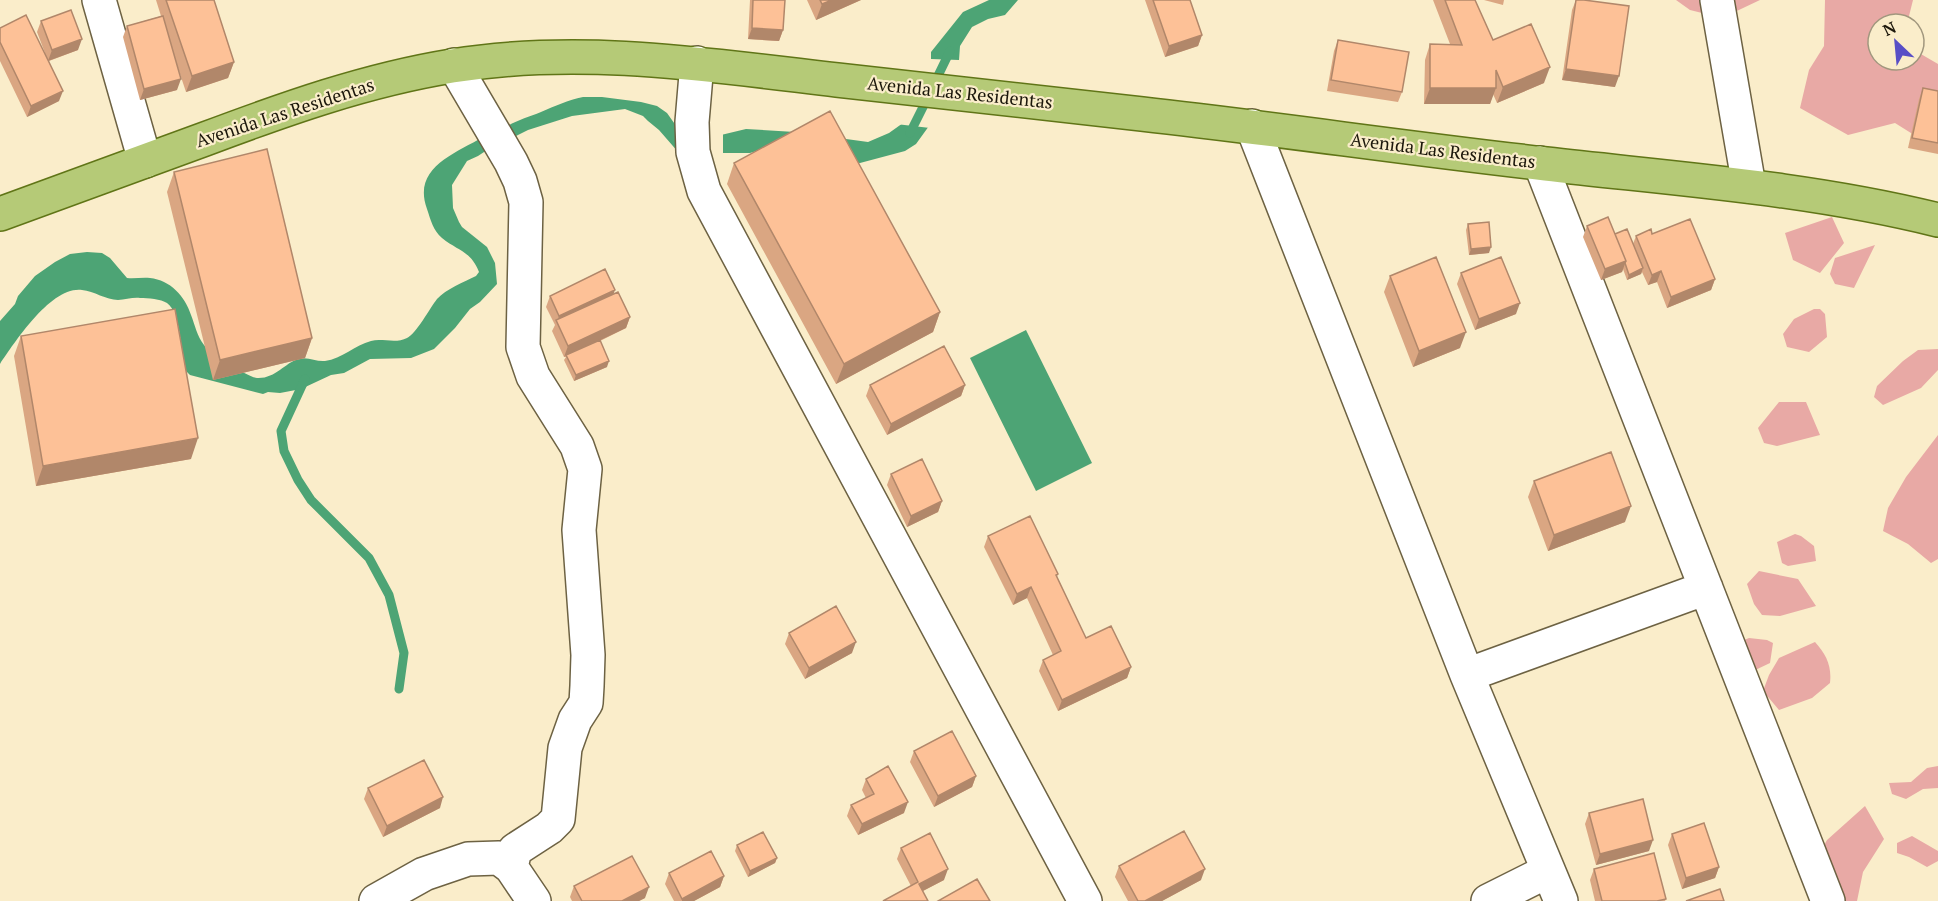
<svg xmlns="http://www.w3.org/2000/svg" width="1938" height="901" font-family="'PT Serif',serif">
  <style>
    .green { fill: #e8a9a5 }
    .water { fill: #4da475 }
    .pier { fill: #faedca }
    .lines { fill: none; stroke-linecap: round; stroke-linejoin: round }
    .stream { stroke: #4da475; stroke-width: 9 }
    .minor-casing { stroke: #6d6243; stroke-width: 36 }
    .major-casing { stroke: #607517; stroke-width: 36 }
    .minor { stroke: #fff; stroke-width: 33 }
    .major { stroke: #b5ca77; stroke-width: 33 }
    .wall { fill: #daa682 }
    .shaded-wall { fill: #b1876a }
    .building { fill: #fdc197; stroke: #b1876a; stroke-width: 1.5 }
    .labels { text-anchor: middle; stroke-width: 4.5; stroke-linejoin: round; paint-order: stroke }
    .street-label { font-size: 18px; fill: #1c170b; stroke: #faedca }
  </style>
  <rect width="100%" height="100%" fill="#faedca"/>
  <path class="green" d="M1676 0H1760L1722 18 1690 10Z
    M1825 0H1913L1909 16V24H1878V60H1914V50L1938 64V150L1895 123 1848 135 1800 108 1809 70 1824 46Z
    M1832 217 1844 243 1820 273 1793 260 1785 233Z
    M1875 245 1854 288 1835 284 1830 274 1835 258Z
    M1814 309H1820L1825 314 1827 337 1809 352 1787 347 1783 334 1794 319Z
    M1938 349V370L1921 388 1883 405 1874 397 1877 386 1903 361 1918 350Z
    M1779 402H1806L1820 435 1777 446 1764 443 1758 428Z
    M1938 435V559L1931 563 1908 544 1883 531 1888 508 1906 477Z
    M1795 534 1801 536 1814 546 1816 561 1788 566 1782 563 1777 542Z
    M1759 571 1798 579 1816 606 1780 616 1762 615 1754 604 1747 584Z
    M1749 638 1767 640 1773 643 1770 663 1749 673 1737 643Z
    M1815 642C1826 654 1832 666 1830 683L1812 698 1779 710 1763 691 1769 675 1779 658Z
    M1938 766V788L1923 789 1906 799 1892 794 1889 783 1911 782 1927 768Z
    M1865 806 1884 839 1863 872 1857 901H1831L1817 858 1827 840Z
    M1912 836 1938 851V861L1927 867 1909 857 1897 853V843Z"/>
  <path class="water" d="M989 0H1018L1005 15 988 19 972 27 960 46 959 60 931 59V52L963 12Z
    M583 97H602L641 102 657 106 667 113 679 130V153L659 130 648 121 643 116 625 109 572 116 528 130 510 139 506 127C517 120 529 117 541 112 555 106 568 100 583 97Z
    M903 123 929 126 916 144 905 151 860 163 760 150 750 153H718L721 135 746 129 795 132 868 142 889 133Z
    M483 137 490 148 478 156 467 161 452 185 453 208 459 222 462 227 487 247 495 263 497 284 480 302 470 309 455 328 434 349 411 358 370 359 344 373 331 375 301 389 280 393 268 392 263 394 190 375 184 369C181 352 181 313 167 303 161 299 148 298 140 298 133 297 125 300 118 300 106 300 94 291 82 290 51 286 15 342 0 364V321L15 304 18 296 35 276 55 262 70 254 87 252 102 253 110 258 127 278C135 279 142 277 150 278 170 280 185 296 191 315 195 325 197 336 204 345 210 353 247 377 257 378 275 379 285 363 298 359 308 356 316 362 325 361 342 359 355 345 371 341 382 338 396 344 407 338 416 334 430 308 437 299 446 289 464 282 476 276L479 272C471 251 458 251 442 238 433 230 431 221 427 209 412 168 454 154 483 137Z
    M1026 330 1092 463 1036 491 970 358Z"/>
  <path class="pier" d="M902 120 929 123 932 126 930 128 896 124Z
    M707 130 715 132 723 131V156L710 155Z"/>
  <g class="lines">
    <path class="stream" d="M934 84 950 51
      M910 133 928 97
      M305 379 281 431 284 451 298 480 311 500 369 558 389 595 404 653 399 689"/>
    <g class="minor-casing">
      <path id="minor" d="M99 0 145 161
        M1717 0 1749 186
        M697 63 692 122 693 152 704 191 1085 901
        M454 65 511 162 520 181 526 202 523 347 533 376 577 446 585 469 579 530 588 655 587 686 586 703 575 720 565 748 558 819 549 828 515 850 511 867
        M1252 126 1467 675 1561 901
        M1540 163 1828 901
        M1467 675 1706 588
        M376 901 424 874 468 859 499 858 511 867 534 901
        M1488 901 1548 871"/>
    </g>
    <g class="major-casing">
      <path id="major" d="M0 214C68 189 137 164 205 139 285 109 366 80 452 66 579 45 710 65 837 80 938 92 1040 102 1142 114 1277 129 1411 149 1546 164 1677 179 1809 188 1938 220"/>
    </g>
    <use href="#minor" class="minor"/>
    <use href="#major" class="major"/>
  </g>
  <path class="wall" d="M156 0H214L234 62 228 78 186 92 178 68 177 90 140 100 123 37 127 26 161 16Z
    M750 0H785L783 30 779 41 748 39Z
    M807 0H861L816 20Z
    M1145 0H1190L1202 35 1198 46 1165 57Z
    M1433 0H1475L1493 40 1544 83 1497 103 1493 94 1490 104H1424L1425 60 1430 44H1450Z
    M1484 0H1504L1503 5Z
    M1576 0 1615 87 1562 80 1572 10Z
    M41 21 78 50 49 61 59 101 27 117 0 61V28L45 53 37 32Z
    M1338 40 1402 92 1398 102 1327 91 1334 51Z
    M1923 88 1938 91V154L1908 148 1919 99Z
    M734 163 940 312 933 332 836 384 727 184Z
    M174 172 312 338 305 358 213 380 167 192Z
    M1468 224 1489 253 1469 255 1466 230Z
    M1587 226 1615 234 1633 244 1636 236 1652 234 1715 279 1711 290 1667 308 1657 282 1648 285 1642 272 1641 274 1627 280 1623 269 1622 272 1601 280 1583 237Z
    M1461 273 1516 314 1475 330 1457 284Z
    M1390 276 1460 348 1413 367 1384 292Z
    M613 294 630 317 626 328 600 341 607 367 574 381 564 360 566 357H564L552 331 555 325 546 307 550 296Z
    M21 336 191 459 36 486 14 356Z
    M870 385H965L961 396 887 435 866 396Z
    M891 474 942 501 938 512 907 527 887 485Z
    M1534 481 1625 522 1548 551 1528 497Z
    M988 536 1058 574 1057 577 1086 638 1131 667 1127 678 1058 711 1039 671 1043 660 1053 655 1027 598 1013 605 984 547Z
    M789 633 852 653 805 679 785 644Z
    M914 751 976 776 972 787 934 807 910 762Z
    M866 779 904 813 858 835 847 816 851 805 866 798 862 790Z
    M368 788 440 808 383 837 364 799Z
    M1589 813 1649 851 1596 865 1585 824Z
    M1672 834 1719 867 1715 878 1682 889 1668 845Z
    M737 845 777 858 775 863 748 877 735 851Z
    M901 848 944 880 923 891 911 886 897 859Z
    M1119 866 1201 880 1162 901H1128L1115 877Z
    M1594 869 1666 899 1665 901H1595L1590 880Z
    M669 873 724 876 720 887 694 901H674L665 884Z
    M574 886 645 898 639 901H572L570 897Z"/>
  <path class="shaded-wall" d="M832 0H861L816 20 822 4Z
    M752 28 783 30 779 41 748 39Z
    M1202 35 1198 46 1165 57 1169 46Z
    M82 39 78 50 48 61 52 50Z
    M234 62 228 78 186 92 192 76Z
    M1550 67 1544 83 1497 103 1503 87Z
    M1566 69 1619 76 1615 87 1562 80Z
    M181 79 177 90 140 100 144 89Z
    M1430 88H1496L1490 104H1424Z
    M63 91 59 101 27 117 31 106Z
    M1491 247 1489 253 1469 255 1471 249Z
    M1626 261 1622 272 1601 280 1605 269Z
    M1643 268 1641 274 1627 280 1629 275Z
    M1661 271 1657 282 1648 285 1652 275Z
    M1715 279 1711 290 1667 308 1671 297Z
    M615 290 611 301 557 322 559 316Z
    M1520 303 1516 314 1475 330 1479 319Z
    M940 312 933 332 836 384 844 364Z
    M630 317 626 328 567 356 566 355 564 357 568 346Z
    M1466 332 1460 348 1413 367 1419 351Z
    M312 338 305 358 213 380 220 360Z
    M609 361 607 367 574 381 576 375Z
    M965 385 961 396 887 435 891 424Z
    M198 438 191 459 36 486 43 466Z
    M942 501 938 512 907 527 911 516Z
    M1631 506 1625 522 1548 551 1554 535Z
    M1031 587 1027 598 1013 605 1017 594Z
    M856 642 852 653 805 679 809 668Z
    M1131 667 1127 678 1058 711 1062 700Z
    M976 776 972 787 934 807 938 796Z
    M443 797 440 808 383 837 387 826Z
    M908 802 904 813 858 835 862 824Z
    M1653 840 1649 851 1596 865 1600 854Z
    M777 858 775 863 748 877 750 871Z
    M1719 867 1715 878 1682 889 1686 878Z
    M948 869 944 880 915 895 919 884Z
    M1205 869 1201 880 1162 901H1145Z
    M724 876 720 887 694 901H682V899Z
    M649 887 645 898 639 901H622Z"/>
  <path class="building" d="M166 0H214L234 62 192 76Z
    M753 0H785L783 30 752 28Z
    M820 0H832L822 4Z
    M1153 0H1190L1202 35 1169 46Z
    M1445 0H1475L1493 40 1531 24 1550 67 1503 87 1496 70V88H1430V44L1462 45Z
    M1576 0H1584L1629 6 1619 76 1566 69Z
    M71 10 82 39 52 50 41 21Z
    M26 15 63 91 31 106 0 42V28Z
    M163 16 181 79 144 89 127 26Z
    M1338 40 1409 52 1402 92 1331 80Z
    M1923 88 1938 91V143L1912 138Z
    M830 111 940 312 844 364 734 163Z
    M267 149 312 338 220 360 174 172Z
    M1608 217 1626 261 1605 269 1587 226Z
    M1690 219 1715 279 1671 297 1661 271 1652 275 1636 236 1651 229 1652 234Z
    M1489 222 1491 247 1471 249 1468 224Z
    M1627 229 1643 268 1629 275 1625 263 1626 261 1615 234Z
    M1436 257 1466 332 1419 351 1390 276Z
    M1501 257 1520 303 1479 319 1461 273Z
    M605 269 615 290 559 316 550 296Z
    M618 292 630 317 568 346 556 320Z
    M175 309 198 438 43 466 21 336Z
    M600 340 609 361 576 375 566 355Z
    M944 346 965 385 891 424 870 385Z
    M1611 452 1631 506 1554 535 1534 481Z
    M922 459 942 501 911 516 891 474Z
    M1030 516 1058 574 1056 575 1086 638 1111 626 1131 667 1062 700 1043 660 1061 651 1031 587 1017 594 988 536Z
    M836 606 856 642 809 668 789 633Z
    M952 731 976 776 938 796 914 751Z
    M424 760 443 797 387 826 368 788Z
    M888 766 908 802 862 824 851 805 874 794 866 779Z
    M1643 799 1653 840 1600 854 1589 813Z
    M1704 823 1719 867 1686 878 1672 834Z
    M1184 831 1205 869 1145 901H1138L1119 866Z
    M763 832 777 858 750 871 737 845Z
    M930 833 948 869 919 884 928 901H883L918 882 901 848Z
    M711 851 724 876 682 899 669 873Z
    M1654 853 1666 899 1657 901H1602L1594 869Z
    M632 856 649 887 622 901H582L574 886Z
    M977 879 990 901H938Z
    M1720 889 1724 901H1686Z"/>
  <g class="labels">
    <g class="street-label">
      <text transform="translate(960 93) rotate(6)" y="6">Avenida Las Residentas</text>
      <text transform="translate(285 113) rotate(-18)" y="6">Avenida Las Residentas</text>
      <text transform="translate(1443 151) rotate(7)" y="6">Avenida Las Residentas</text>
    </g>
  </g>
  <g transform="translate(1896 42) rotate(334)"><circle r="28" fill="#faedca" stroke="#a1977e" stroke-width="1.5"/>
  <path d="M0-4.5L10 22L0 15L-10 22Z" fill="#584ec6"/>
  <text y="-9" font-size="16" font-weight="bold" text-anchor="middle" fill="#1c170b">N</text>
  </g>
</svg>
